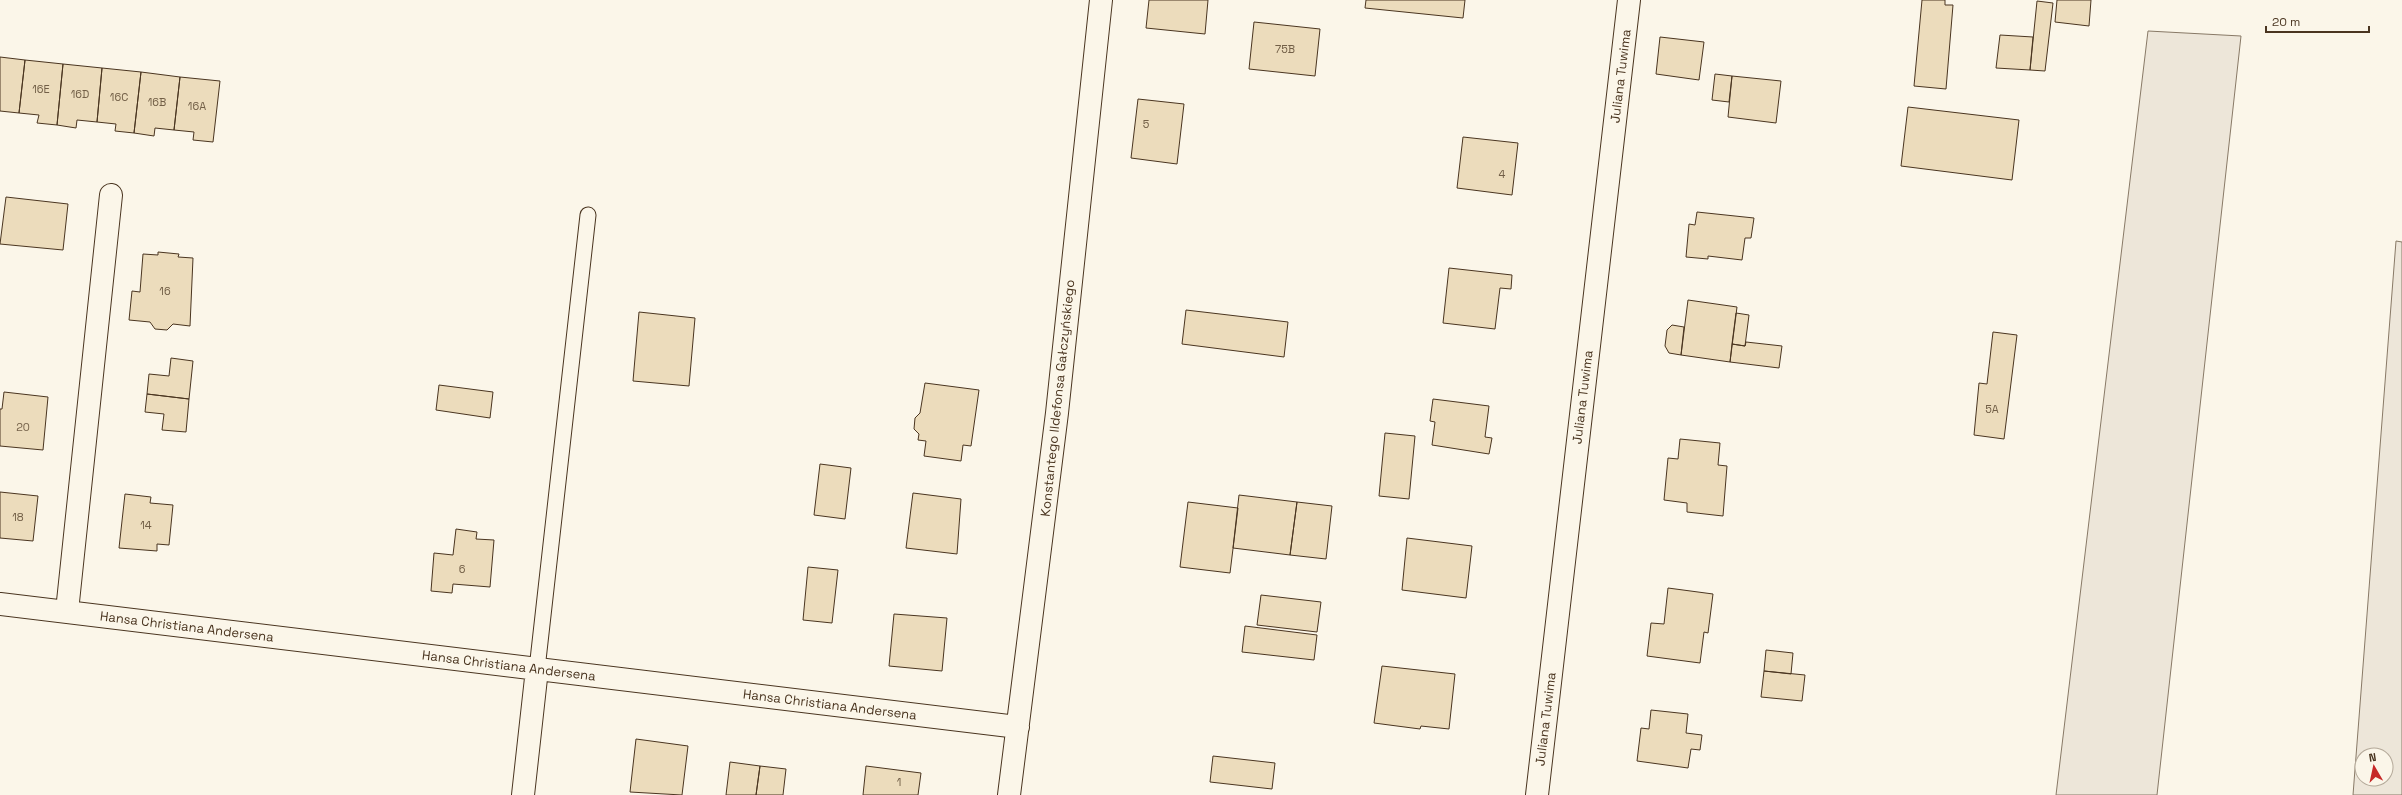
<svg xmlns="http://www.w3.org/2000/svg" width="2402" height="795" font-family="'Space Grotesk',sans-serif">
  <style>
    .green { fill: #ede6d9; stroke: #887966; fill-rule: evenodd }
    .building { fill: #ecdcbc; stroke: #4a3520 }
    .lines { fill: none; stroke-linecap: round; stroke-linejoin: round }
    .lane-casing { stroke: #4a3520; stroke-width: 17 }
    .street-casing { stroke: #4a3520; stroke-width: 24 }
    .lane { stroke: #fbf6e9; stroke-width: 15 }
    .street { stroke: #fbf6e9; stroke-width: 22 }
    .labels { text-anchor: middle; stroke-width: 3; stroke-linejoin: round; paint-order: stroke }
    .number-label { font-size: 11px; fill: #725f47 }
    .street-label { font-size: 13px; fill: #4a3520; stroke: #fbf6e9 }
  </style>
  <rect width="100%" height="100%" fill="#fbf6e9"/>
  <path class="green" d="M2148 31 2241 36 2157 795H2056Z
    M2396 241 2402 242V795H2353ZM2362 755H2386V779H2362Z"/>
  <path class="building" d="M1149 0H1208L1205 34 1146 28Z
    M1366 0H1465L1463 18 1365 8Z
    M1922 0H1945V5H1953L1946 89 1914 86Z
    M2057 0H2091L2089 26 2055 22Z
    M2037 1 2053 3 2045 71 2030 70Z
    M1254 22 1320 29 1315 76 1249 69Z
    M2000 35 2033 37 2030 70 1996 68Z
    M1660 37 1704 42 1699 80 1656 74Z
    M0 57 25 60 19 113 0 111Z
    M25 60 63 64 57 125 37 123 39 115 19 113Z
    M63 64 102 68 97 122 77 120 76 128 57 125Z
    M102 68 141 72 134 133 115 131 116 124 97 122Z
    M141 72 180 77 174 130 155 128 154 136 134 133Z
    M1715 74 1732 76 1729 102 1712 100Z
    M1732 76 1781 81 1776 123 1728 117Z
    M180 77 220 81 213 142 193 140 194 132 174 130Z
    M1138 99 1184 104 1177 164 1131 158Z
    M1908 107 2019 120 2012 180 1901 166Z
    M1463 137 1518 143 1512 195 1457 188Z
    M6 197 68 204 63 250 0 244Z
    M1697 212 1754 218 1751 238H1745L1742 260 1708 256V259L1686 257 1689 224 1695 225Z
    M158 252 179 254 178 257 193 258 190 326 173 324 167 330 155 329 150 322 129 320 132 291 140 292 143 254 158 255Z
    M1449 268 1512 275 1511 289 1500 288 1495 329 1443 323Z
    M1688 300 1737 307 1730 362 1681 355Z
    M1186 310 1288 322 1284 357 1182 344Z
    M639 312 695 318 689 386 633 381Z
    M1736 313 1749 315 1745 346 1732 344Z
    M1672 325 1684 327 1681 355 1669 353 1665 346 1667 330Z
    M1993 332 2017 335 2004 439 1974 435 1979 383 1987 384Z
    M1746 342 1782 346 1779 368 1730 362 1732 344 1745 346Z
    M171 358 193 361 189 399 147 394 149 374 169 376Z
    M925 383 979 390 971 446 963 445 961 461 924 456 926 441 918 440 919 434 914 429 915 418 920 413Z
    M439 385 493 392 490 418 436 410Z
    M4 392 48 397 43 450 0 446V409H2Z
    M147 394 189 399 186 432 162 430 164 414 145 412Z
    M1433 399 1489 406 1485 437 1492 438 1489 454 1432 445 1435 422 1430 421Z
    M1385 433 1415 436 1409 499 1379 496Z
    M1680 439 1720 443 1718 465 1727 466 1723 516 1687 512V503L1664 500 1668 458 1678 459Z
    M820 464 851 468 845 519 814 515Z
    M0 492 38 496 33 541 0 538Z
    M913 493 961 499 957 554 906 548Z
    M125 494 151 497 150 503 173 505 169 545 157 544V551L119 548Z
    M1239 495 1297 502 1290 555 1233 548Z
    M1188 502 1238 508 1230 573 1180 567Z
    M1297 502 1332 506 1326 559 1290 555Z
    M456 529 477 532 476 539 494 540 490 587 453 584 452 593 431 591 434 553 453 555Z
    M1407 538 1472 546 1466 598 1402 590Z
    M808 567 838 570 832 623 803 620Z
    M1668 588 1713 594 1708 633 1704 632 1700 663 1647 656 1651 623 1664 624Z
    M1261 595 1321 602 1317 632 1257 625Z
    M894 614 947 618 942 671 889 666Z
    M1245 626 1317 635 1314 660 1242 652Z
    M1766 650 1793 653 1791 674 1764 671Z
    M1382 666 1455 674 1449 729 1421 726 1420 729 1374 723Z
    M1764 671 1805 675 1802 701 1761 697Z
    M1651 710 1688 714 1686 733 1702 735 1700 750 1691 749 1688 768 1637 761 1641 728 1649 729Z
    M636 739 688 746 682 795 630 792Z
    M1213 756 1275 763 1272 789 1210 782Z
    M730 762 760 766 756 795H726Z
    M760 766 786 769 783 795H756Z
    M866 766 921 773 918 795H863Z"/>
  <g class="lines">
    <g class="lane-casing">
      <path id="lane" d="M537 669 588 215"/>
    </g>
    <g class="street-casing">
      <path id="street" d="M0 604 1018 727
        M67 611 111 195
        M523 795 537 669
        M1009 795 1057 413 1101 0
        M1537 795 1629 0"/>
    </g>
    <use href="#lane" class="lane"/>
    <use href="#street" class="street"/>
  </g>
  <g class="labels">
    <g class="number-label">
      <text x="1285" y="53">75B</text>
      <text x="41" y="93">16E</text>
      <text x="80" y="98">16D</text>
      <text x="119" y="101">16C</text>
      <text x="157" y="106">16B</text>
      <text x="197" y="110">16A</text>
      <text x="1146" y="128">5</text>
      <text x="1502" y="178">4</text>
      <text x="165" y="295">16</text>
      <text x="1992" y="413">5A</text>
      <text x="23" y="431">20</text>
      <text x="18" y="521">18</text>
      <text x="146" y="529">14</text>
      <text x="462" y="573">6</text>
      <text x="899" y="786">1</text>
    </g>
    <g class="street-label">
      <text transform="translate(1620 76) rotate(-83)" y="5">Juliana Tuwima</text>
      <text transform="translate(1582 397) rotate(-83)" y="5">Juliana Tuwima</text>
      <text transform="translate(1057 398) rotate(-84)" y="5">Konstantego Ildefonsa Gałczyńskiego</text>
      <text transform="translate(187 626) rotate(7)" y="5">Hansa Christiana Andersena</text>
      <text transform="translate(509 665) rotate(7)" y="5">Hansa Christiana Andersena</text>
      <text transform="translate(830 704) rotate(7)" y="5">Hansa Christiana Andersena</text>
      <text transform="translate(1545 719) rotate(-83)" y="5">Juliana Tuwima</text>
    </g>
  </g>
  <g transform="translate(2374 767) rotate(351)"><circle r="19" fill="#fbf6e9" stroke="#b4a999"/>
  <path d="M0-3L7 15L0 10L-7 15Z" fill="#c62828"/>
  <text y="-6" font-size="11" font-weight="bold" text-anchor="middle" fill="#4a3520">N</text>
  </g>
  <path d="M2266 26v6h103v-6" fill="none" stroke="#4a3520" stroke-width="2"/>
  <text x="2272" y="26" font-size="12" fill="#4a3520" stroke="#fbf6e9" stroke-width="3" paint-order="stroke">20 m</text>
</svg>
